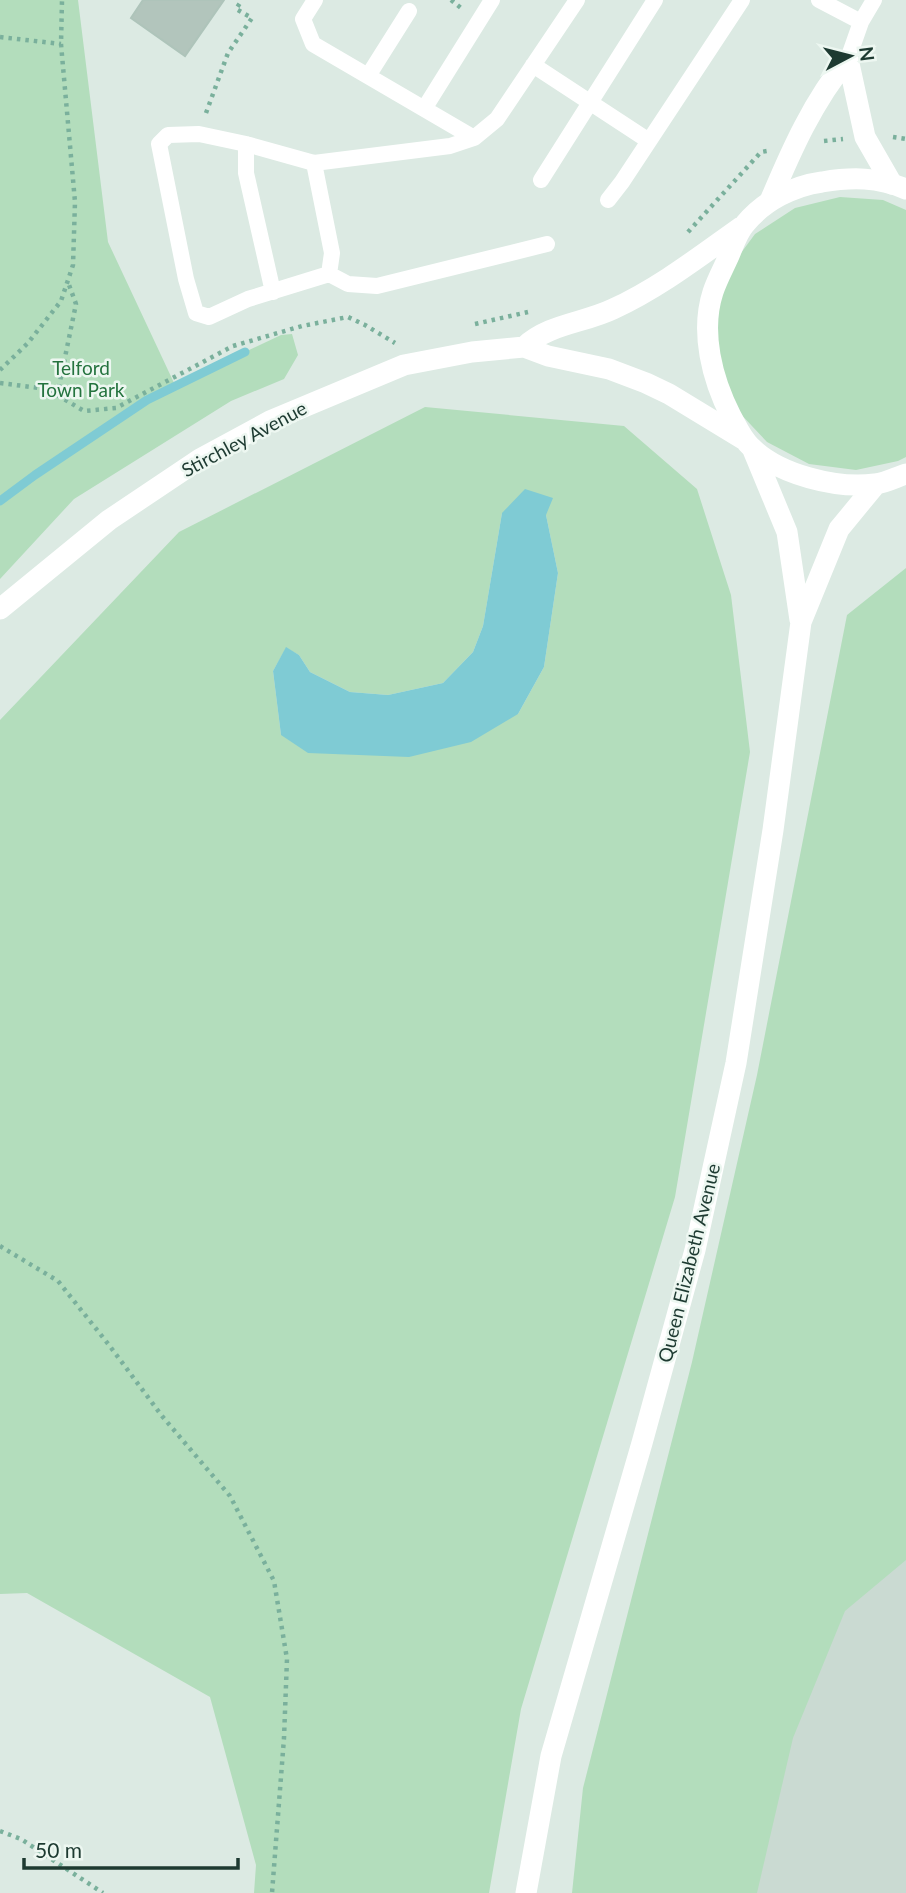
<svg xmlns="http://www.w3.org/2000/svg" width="906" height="1893" font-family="Lato,sans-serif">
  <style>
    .built { fill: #cadad2 }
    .green { fill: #b3ddbc; fill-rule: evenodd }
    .water { fill: #7fcbd4 }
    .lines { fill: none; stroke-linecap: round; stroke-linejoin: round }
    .stream { stroke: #7fcbd4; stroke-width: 9 }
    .building { fill: #b2c5bc; stroke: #aec4ba; stroke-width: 2 }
    .path { stroke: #7ab09c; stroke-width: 4.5; stroke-dasharray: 3.5 5; stroke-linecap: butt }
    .lane { stroke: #fff; stroke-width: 16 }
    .street { stroke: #fff; stroke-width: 21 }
    .secondary { stroke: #fff; stroke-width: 21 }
    .labels { text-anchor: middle; stroke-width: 5; stroke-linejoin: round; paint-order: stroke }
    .park-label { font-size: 19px; fill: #25733f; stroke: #edf7f1 }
    .street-label { font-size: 19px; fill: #1d3a31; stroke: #edf7f1 }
  </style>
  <rect width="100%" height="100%" fill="#dceae3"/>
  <path class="built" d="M906 1544V1893H643L714 1642Z"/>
  <path class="green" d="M0 0H78L108 242 175 385 281 335 292 334 298 355 284 379 231 401 74 499 0 579Z
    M840 197 883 200 906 210V457L898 461 856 470 809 464 767 442 735 408 717 364 714 318 727 272 755 234 795 208Z
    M425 407 624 426 697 489 731 595 750 752 675 1197 521 1709 489 1893H254L256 1865 210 1697 27 1593 0 1594V720L179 532ZM502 513 546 515 558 573 544 667 518 714 281 735 273 671 286 648 299 655 310 672 350 692 388 695 443 683 473 652 483 626Z
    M906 568V1560L845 1611 793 1738 757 1893H572L583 1788 692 1362 757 1075 847 615Z"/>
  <path class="water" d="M525 489 553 498 546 515 558 573 544 667 518 714 471 742 409 757 308 753 281 735 273 671 286 647 299 655 310 672 350 692 388 695 443 683 473 652 483 626 502 513Z"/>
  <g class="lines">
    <path class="stream" d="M0 501 35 475 147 400 245 352"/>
  </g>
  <path class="building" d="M143 0H224L185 56 131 18Z"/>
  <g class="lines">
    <path class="path" d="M451 0 461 8
      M0 37 61 44
      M206 113 228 53 252 18 236 9 242 0
      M893 137 906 139
      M824 141 843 139
      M688 232 761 152 767 151
      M475 324 528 312
      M0 370 28 343 61 301 73 265 75 202 61 44 62 0
      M0 383 47 389 84 411 116 408 233 346 302 326 348 317 365 325 395 343
      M57 396 76 304 68 282
      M0 1246 58 1281 109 1345 162 1416 230 1496 274 1581 287 1659 284 1738 272 1893
      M0 1831 21 1839 103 1893"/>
    <path class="lane" d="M315 0 303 19 313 44 474 138
      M819 0 861 22
      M848 59 861 22 874 0
      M533 65 649 141
      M368 76 409 11
      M424 109 492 0
      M246 144V173L273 292
      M314 163 332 253 329 274
      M541 180 655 0
      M608 200 622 182 742 0
      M547 244 377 286 348 284 329 274 248 299 209 317 196 313 186 279 159 144 168 135 199 134 246 144 314 163 450 146 474 138 497 119 577 0"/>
    <path class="street" d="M848 59 865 137 892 184
      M770 201C791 151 813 101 848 59"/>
    <path class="secondary" d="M906 189C878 177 852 177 822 182 793 186 764 201 745 224 737 233 733 247 728 258 723 269 717 280 713 292 700 332 712 379 731 416 737 427 742 439 751 447 779 475 837 489 875 484 886 483 896 477 906 474
      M524 347C548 324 584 323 613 309 659 288 700 256 741 227
      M753 450 787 532 800 620
      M0 609 109 520 200 459 270 421 404 365 472 352 524 347 548 356 609 369 646 383 669 394 743 439
      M526 1893 551 1756 642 1443 695 1250 736 1063 773 830 801 622 839 529 876 484"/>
  </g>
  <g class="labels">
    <g class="park-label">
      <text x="81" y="375">Telford<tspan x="81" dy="22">Town Park</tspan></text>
    </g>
    <g class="street-label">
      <text transform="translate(244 439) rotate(-28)" y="7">Stirchley Avenue</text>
      <text transform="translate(689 1263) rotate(-76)" y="7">Queen Elizabeth Avenue</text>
    </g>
  </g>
  <g transform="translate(850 56) rotate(83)" stroke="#edf7f1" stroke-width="5" paint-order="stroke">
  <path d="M0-5L12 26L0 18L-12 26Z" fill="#1d3a31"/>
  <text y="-10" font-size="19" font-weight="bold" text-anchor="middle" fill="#1d3a31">N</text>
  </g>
  <path d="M24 1858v10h214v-10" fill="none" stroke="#1d3a31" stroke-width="3.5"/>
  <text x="35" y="1858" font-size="21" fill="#1d3a31" stroke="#edf7f1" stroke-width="5" paint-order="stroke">50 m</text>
</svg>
